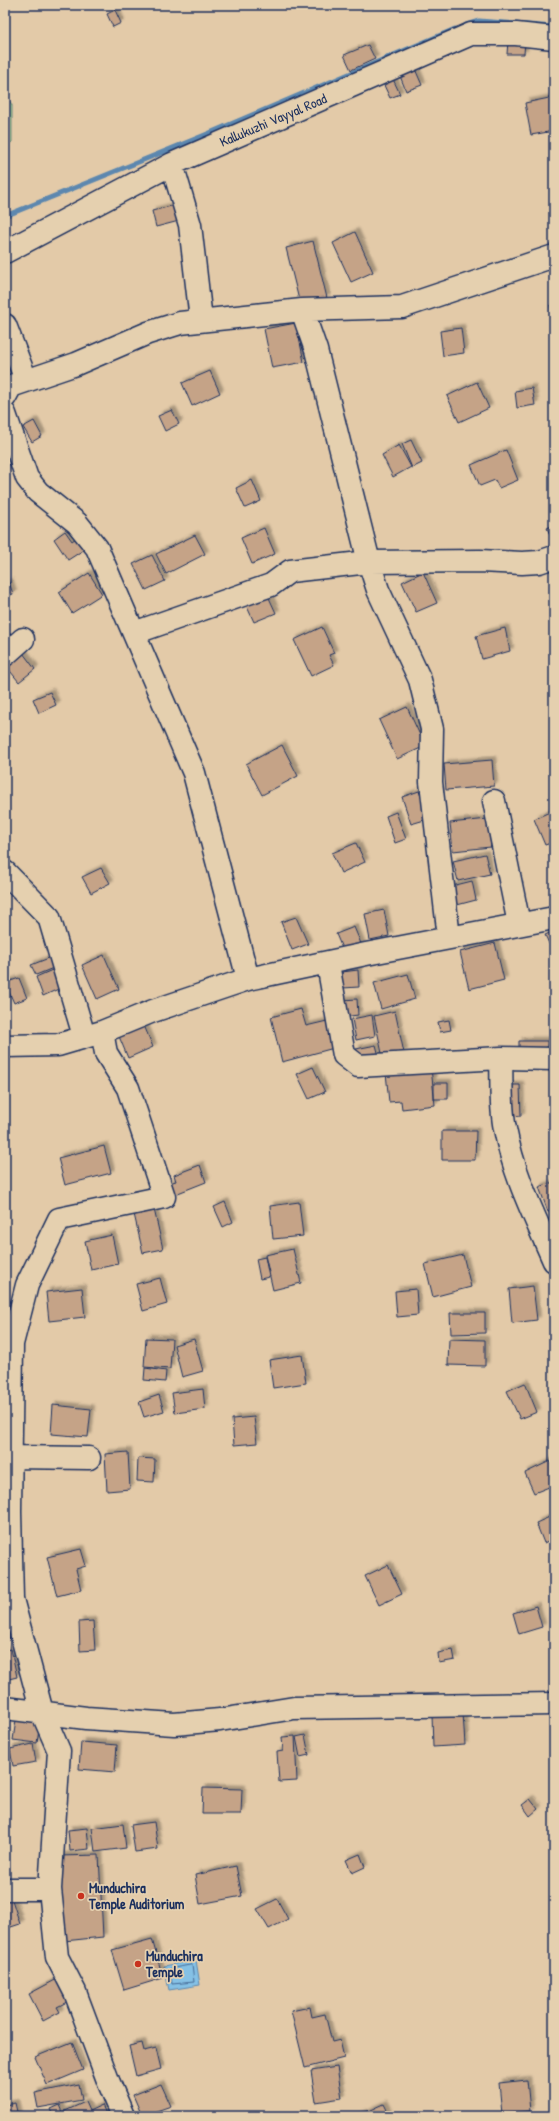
<svg xmlns="http://www.w3.org/2000/svg" width="559" height="2121" font-family="'Patrick Hand',sans-serif">
  <style>
    .green { fill: #b2d893; stroke: #668478 }
    .water { fill: #85c1e5; stroke: #5b87af }
    .lines { fill: none; stroke-linecap: round; stroke-linejoin: round }
    .shore { stroke: #456994; stroke-width: 1 }
    .stream { stroke: #5b87af; stroke-width: 5 }
    .building { fill: #c5a387; stroke: #1b2f5e; filter: url(#shadow) }
    .minor-casing { stroke: #1b2f5e; stroke-width: 25 }
    .minor { stroke: #e5d0af; stroke-width: 22 }
    .poi-dot { fill: #c8321e; stroke: #e5d0af; stroke-width: 1.5 }
    .labels { text-anchor: middle; stroke-width: 3.5; stroke-linejoin: round; paint-order: stroke }
    .street-label { font-size: 14px; fill: #1b2f5e; stroke: #e5d0af }
    .poi-label { font-size: 14px; font-weight: bold; fill: #1b2f5e; stroke: #e5d0af; text-anchor: start }
  </style>
  <defs>
    <filter id="shadow"><feDropShadow dx="3.5" dy="-3.5" stdDeviation="1" flood-color="#0004"/></filter>
  </defs>
  <rect width="100%" height="100%" fill="#e3caa8"/>
  <filter id="ink" filterUnits="userSpaceOnUse"><feTurbulence type="fractalNoise" baseFrequency=".025" numOctaves="2"/><feDisplacementMap in="SourceGraphic" scale="8" xChannelSelector="R" yChannelSelector="G"/><feConvolveMatrix kernelMatrix="1 2 1 2 8 2 1 2 1" color-interpolation-filters="sRGB"/></filter>
  <g filter="url(#ink)">
    <path class="green" d="M5 94 12 105V142L5 146Z"/>
    <path class="water" d="M196 1960 200 1985 169 1990 164 1966Z"/>
    <g class="lines">
      <path class="shore" d="M192 1965 194 1982 172 1984 170 1969Z"/>
      <path class="stream" d="M466 25 479 21 554 27
        M5 216 205 135 455 29"/>
    </g>
    <path class="building" d="M115 10 121 23 113 27 107 14Z
      M508 41H525L524 54H507Z
      M368 45 375 59 351 70 344 55Z
      M415 69 422 85 406 91 400 76Z
      M392 77 400 94 390 98 382 81Z
      M554 97V131L531 135 525 103Z
      M175 205 179 221 156 227 152 211Z
      M355 232 373 272 351 282 333 243Z
      M313 241 327 298 300 304 286 248Z
      M550 305H554V331H553Z
      M296 323 304 362 272 368 264 329Z
      M461 328 464 353 443 356 440 331Z
      M551 336H554V357H552Z
      M210 371 220 393 192 406 182 383Z
      M477 382 489 408 459 422 447 396Z
      M532 388 535 405 517 408 515 391Z
      M172 410 179 424 165 431 158 416Z
      M34 421 42 436 32 442 23 427Z
      M411 440 422 463 412 468 402 444Z
      M399 445 411 467 393 477 382 455Z
      M506 450 518 480 499 488 495 480 480 486 471 465Z
      M252 480 261 501 245 508 236 488Z
      M554 525V543L547 528Z
      M264 528 275 554 252 564 241 538Z
      M65 531 72 541 80 535 88 547 68 560 54 539Z
      M195 535 205 554 166 574 156 554Z
      M152 555 165 581 146 590 133 564Z
      M423 572 437 603 416 612 402 582Z
      M89 573 102 594 72 613 59 592Z
      M9 582 13 594 5 597V584Z
      M265 589 276 613 254 622 243 598Z
      M322 627 334 653 329 655 334 665 311 676 294 640Z
      M505 628 510 651 482 659 476 636Z
      M23 653 35 669 19 682 6 666Z
      M50 692 56 705 39 713 33 699Z
      M407 707 425 746 397 759 379 720Z
      M282 745 298 776 262 795 246 764Z
      M492 760 494 786 446 790 444 764Z
      M419 791 428 819 411 824 402 797Z
      M552 811 554 816V842L545 845 534 819Z
      M396 812 406 839 395 843 386 816Z
      M488 819 491 847 453 851 450 823Z
      M356 843 365 862 341 873 332 853Z
      M485 854 490 874 458 881 453 861Z
      M101 868 110 883 91 893 82 877Z
      M472 881 476 900 457 905 452 886Z
      M384 910 389 936 370 940 365 914Z
      M296 917 308 944 292 950 281 922Z
      M354 927 362 946 344 953 336 934Z
      M554 931V951L553 952 545 935Z
      M495 943 504 980 469 989 460 952Z
      M104 955 119 989 97 999 82 965Z
      M54 956 58 966 36 975 31 965Z
      M57 968 65 986 43 996 36 977Z
      M358 970 359 987 343 988 342 972Z
      M408 974 415 999 381 1009 374 983Z
      M19 978 27 998 14 1003 5 983Z
      M357 999 358 1015 343 1017 342 1000Z
      M301 1009 306 1026 327 1021 334 1048 282 1062 271 1017Z
      M395 1011 404 1053 383 1058 374 1016Z
      M372 1015 375 1036 356 1040 352 1019Z
      M449 1020 451 1030 440 1032 438 1022Z
      M143 1023 153 1047 128 1058 118 1034Z
      M519 1041H547V1057H519Z
      M376 1045 379 1056 358 1060 356 1049Z
      M313 1067 325 1092 309 1099 297 1074Z
      M431 1068 435 1105 402 1109 401 1101 389 1102 386 1073Z
      M434 1083H448V1099H434Z
      M510 1085H520L521 1116 512 1117Z
      M442 1131H476L475 1160H442Z
      M104 1146 111 1173 65 1185 58 1158Z
      M200 1165 206 1182 173 1195 169 1183 176 1181 174 1175Z
      M554 1182V1210L548 1212 539 1187Z
      M225 1202 233 1222 223 1227 214 1207Z
      M299 1202 303 1236 273 1239 270 1206Z
      M154 1209 163 1249 143 1253 134 1214Z
      M112 1235 118 1264 91 1270 85 1241Z
      M293 1249 301 1283 273 1290 265 1255Z
      M463 1255 471 1287 433 1297 425 1264Z
      M265 1257 269 1277 260 1279 256 1259Z
      M160 1278 167 1304 143 1311 136 1284Z
      M533 1286 537 1320 512 1323 509 1289Z
      M82 1288 85 1317 49 1321 46 1292Z
      M416 1289 418 1315 397 1317 395 1291Z
      M450 1313H485V1333L451 1334Z
      M146 1338 172 1339 170 1369 144 1367Z
      M194 1339 203 1371 182 1377 174 1345Z
      M449 1339 485 1340V1366L448 1365Z
      M302 1355 306 1383 273 1388 269 1360Z
      M145 1368 166 1371 165 1382 144 1380Z
      M525 1383 537 1412 520 1419 507 1391Z
      M203 1389 205 1409 175 1413 172 1393Z
      M159 1395 164 1411 144 1417 139 1402Z
      M53 1405 91 1409 88 1437 51 1434Z
      M254 1417 257 1443 234 1445 232 1419Z
      M128 1452 130 1489 107 1491 105 1454Z
      M138 1458 155 1459 154 1482 137 1481Z
      M550 1461 554 1470V1485L534 1493 525 1473Z
      M554 1515V1538L544 1543 536 1523Z
      M81 1549 86 1566 76 1569 81 1590 57 1596 47 1557Z
      M388 1565 402 1594 379 1605 365 1576Z
      M536 1606 542 1627 519 1634 513 1613Z
      M5 1611 13 1638H5Z
      M93 1621 95 1650 80 1651 79 1622Z
      M11 1649 17 1677 5 1680V1650Z
      M453 1650 455 1660 439 1663 438 1653Z
      M463 1713 465 1745 433 1747 432 1715Z
      M16 1720 40 1723 37 1743 13 1740Z
      M305 1735 309 1755 300 1757 296 1737Z
      M295 1736 297 1781 279 1782 277 1752 283 1751 282 1737Z
      M81 1742 117 1745 115 1772 79 1769Z
      M33 1744 36 1762 13 1766 10 1749Z
      M203 1788 242 1789 241 1814H202Z
      M530 1799 538 1809 530 1816 522 1805Z
      M154 1822 158 1849 135 1852 131 1825Z
      M123 1824 126 1848 95 1852 92 1828Z
      M87 1828 89 1849 70 1851 68 1830Z
      M360 1854 365 1867 352 1873 346 1860Z
      M99 1855 103 1937 64 1941 59 1856Z
      M236 1866 242 1896 200 1904 195 1875Z
      M9 1891 20 1924 5 1929V1893Z
      M277 1899 288 1919 269 1929 257 1909Z
      M152 1939 163 1978 124 1990 112 1950Z
      M57 1979 69 2001 57 2007 60 2012 43 2021 29 1994Z
      M310 2007 312 2017 325 2014 332 2042 340 2040 344 2058 305 2068 291 2011Z
      M72 2042 83 2070 47 2085 35 2057Z
      M142 2043 144 2051 156 2048 161 2069 136 2076 129 2046Z
      M337 2067 342 2098 316 2102 311 2071Z
      M527 2080 530 2111 502 2114 499 2083Z
      M79 2084 82 2100 38 2108 35 2093Z
      M161 2084 171 2106 142 2116 133 2095Z
      M85 2102 89 2111 102 2105 107 2116H54L51 2109 60 2105 63 2112Z
      M15 2103 18 2116H5V2105Z
      M384 2104 390 2116H358Z"/>
    <g class="lines">
      <g class="minor-casing">
        <path id="minor" d="M172 164 190 225 201 320
          M5 252 172 164 471 34H516L554 38
          M302 310 316 350 369 562 378 590 420 680 432 729 431 782 449 938
          M5 325 26 380
          M5 397 11 386 76 364 148 333 180 323 302 310 402 307 554 256
          M5 414 27 478 38 492 77 523 97 548 194 773 248 979
          M134 633 271 585 290 571 369 562 480 561 522 563 539 562 554 557
          M5 655 23 639
          M494 801 519 924
          M5 872 49 917 84 1036
          M328 964 344 1055 358 1066 501 1058 554 1059
          M102 1032 106 1053 128 1088 164 1197 59 1219 27 1285 12 1344 10 1512 12 1599 42 1712 59 1751 50 1889 57 1957 75 1992 109 2083 123 2116
          M5 1046 58 1045 102 1032 153 1011 248 979 366 954 554 918
          M501 1058C502 1081 500 1106 505 1129 514 1176 535 1217 554 1261
          M11 1457 89 1458
          M5 1708 86 1718 174 1724 220 1720 294 1708 554 1704
          M5 1889H50"/>
      </g>
      <use href="#minor" class="minor"/>
    </g>
  </g>
  <g class="poi-dot">
    <circle cx="81" cy="1896" r="4"/>
    <circle cx="138" cy="1964" r="4"/>
  </g>
  <g class="labels">
    <g class="street-label">
      <text transform="translate(273 120) rotate(-23)" y="5">Kallukuzhi Vayyal Road</text>
    </g>
    <g class="poi-label">
      <text x="89" y="1893">Munduchira<tspan x="89" dy="16">Temple Auditorium</tspan></text>
      <text x="146" y="1961">Munduchira<tspan x="146" dy="16">Temple</tspan></text>
    </g>
  </g>
  <rect width="559" height="2121" fill="none" stroke="#e5d0af" stroke-width="20"/>
  <rect x="10" y="10" width="539" height="2101" fill="none" stroke="#1b2f5e" stroke-width="1.5" filter="url(#ink)"/>
</svg>
